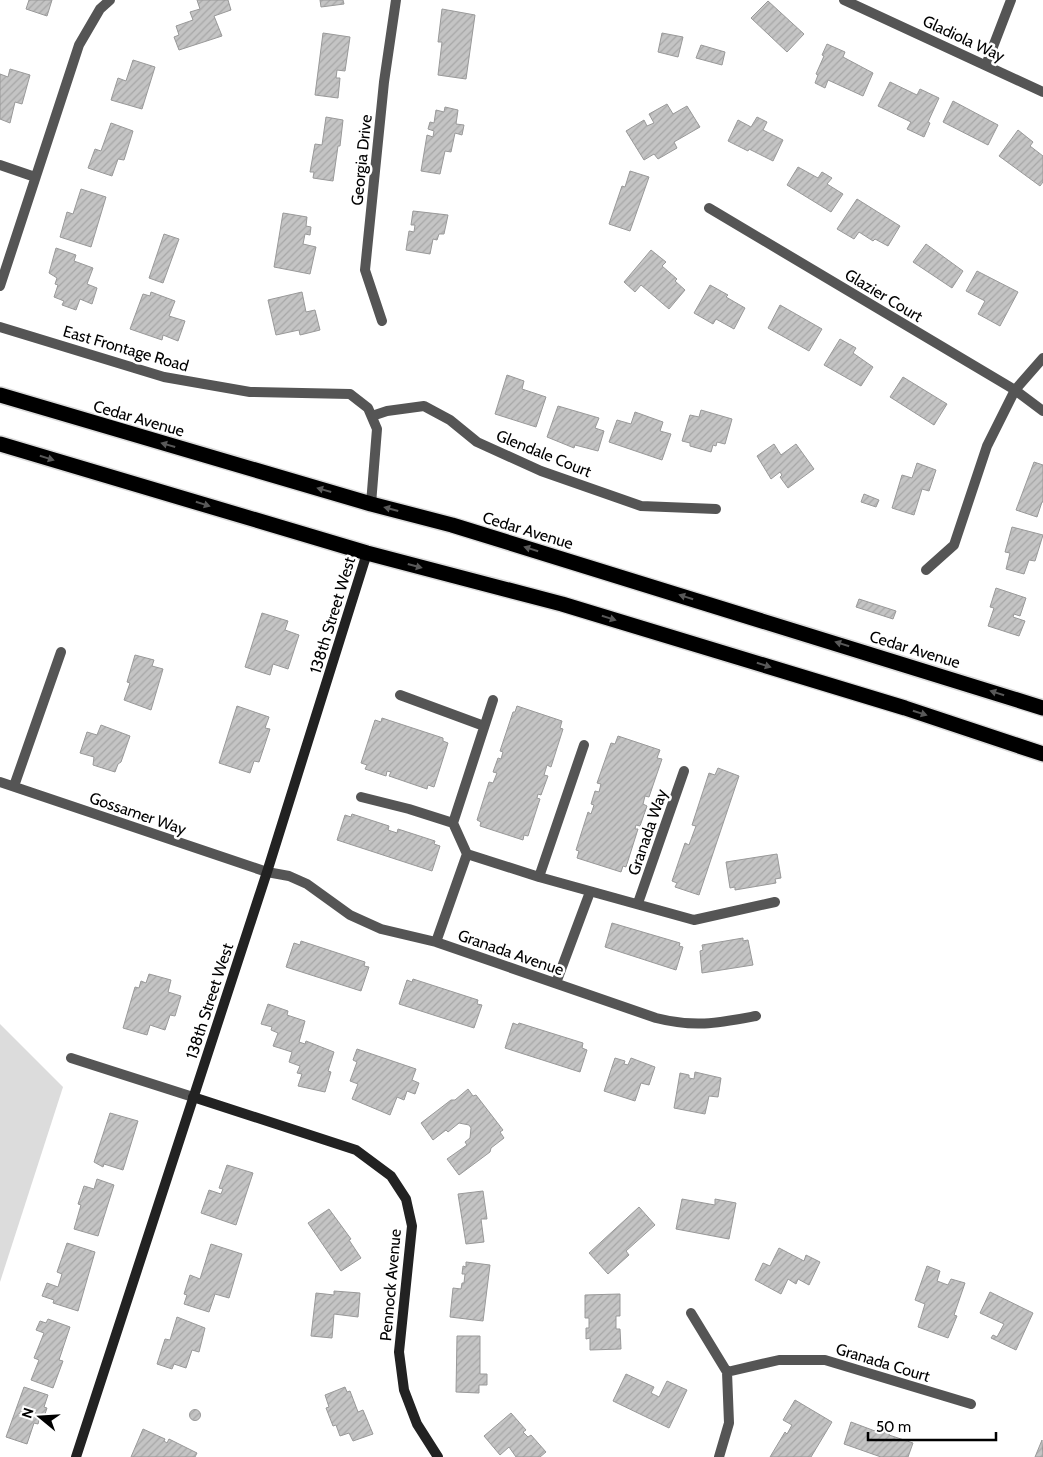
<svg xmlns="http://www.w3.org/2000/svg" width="1043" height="1457" font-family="Cabin,sans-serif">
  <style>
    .green { fill: #dcdcdc }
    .building { fill: url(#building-hatch); stroke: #999 }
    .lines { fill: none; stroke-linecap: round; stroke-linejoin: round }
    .highway-casing { stroke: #dbdbdb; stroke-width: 18 }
    .street { stroke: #555; stroke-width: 10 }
    .secondary { stroke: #222; stroke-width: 10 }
    .highway { stroke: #000; stroke-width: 15 }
    .oneway { fill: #595959 }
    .labels { text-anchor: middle; stroke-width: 5; stroke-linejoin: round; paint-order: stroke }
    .street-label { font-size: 16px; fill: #000; stroke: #fff }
  </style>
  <defs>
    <pattern id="building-hatch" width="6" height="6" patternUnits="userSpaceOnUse" patternTransform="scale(1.25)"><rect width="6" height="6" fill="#c4c4c4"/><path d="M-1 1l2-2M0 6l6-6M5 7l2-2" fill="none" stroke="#a7a7a7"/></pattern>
  </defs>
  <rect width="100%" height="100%" fill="#fff"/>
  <path class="green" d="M0 1024 63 1087 0 1282Z"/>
  <path class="building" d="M29 0H52L47 16 26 9Z
    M197 0H228L231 10 214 16 222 36 179 50 174 37 179 35 176 26 193 20 190 12 200 9Z
    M320 0H343L344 4 321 7Z
    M768 1 804 34 787 52 751 18Z
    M442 9 475 15 466 79 438 75 442 42H438Z
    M323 33 350 37 345 71 337 70 336 78H340L338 98 315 95Z
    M662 33 683 37 678 57 658 52Z
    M827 44 845 52 843 57 873 73 863 96 828 80 825 88 815 83 818 75 816 74 824 56 822 55Z
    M701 45 725 52 722 65 696 58Z
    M133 60 155 67 142 109 111 100 118 78 126 81Z
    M10 69 30 75 22 104 15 102 10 123 0 119V74L8 77Z
    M890 82 917 95 920 89 939 98 928 122 930 123 924 137 907 129 911 122 878 106Z
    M953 101 998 125 988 145 943 122Z
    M667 104 673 114 687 106 700 127 674 142 677 148 658 159 654 154 644 160 626 131 644 120 647 126 654 123 649 114Z
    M445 107 458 110 456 124 464 125 462 135 455 133 451 152 445 151 440 174 421 171 427 135 433 137 434 131 428 129 430 122 434 123 436 110 444 112Z
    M326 117 343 120 340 146H338L333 181 313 178 314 172H310L315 144 322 145Z
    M757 117 767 122 763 130 783 140 773 161 749 149 748 151 728 141 738 120 751 127Z
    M111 123 133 131 124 160 118 159 112 176 88 168 95 149 101 151Z
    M1018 130 1033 142 1030 146 1043 156V182L1040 186 999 156Z
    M798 167 818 178 822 172 832 178 827 184 843 194 831 212 787 185Z
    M630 171 649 177 630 231 609 224 622 186 625 187Z
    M81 189 106 197 91 247 60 237 67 212 73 214Z
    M857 199 900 226 888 246 875 239 873 241 859 232 854 239 837 229Z
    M413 211 448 215 444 234H439L437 240 433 239 430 254 406 250 409 231 414 232 415 225H411Z
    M283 213 307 217 306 226 311 227 310 235 305 234 303 244 316 247 310 274 274 267Z
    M164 234 179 239 163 283 149 278Z
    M926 244 963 271 952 288 913 262Z
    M56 248 76 255 74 261 93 268 87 284 97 288 92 304 80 299 76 310 62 305 64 301 54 297 58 285 55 284 57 278 49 273Z
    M651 250 666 262 662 266 677 279 675 281 685 290 669 309 641 285 635 292 624 282Z
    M977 271 1018 292 1000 326 978 314 985 301 966 291Z
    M710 285 728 295 726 297 745 308 734 329 716 319 713 324 694 313Z
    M151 292 175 301 169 316 185 321 178 341 163 335 162 340 130 329 143 294 150 296Z
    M302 292 306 312 315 310 320 330 300 335 299 330 276 335 268 300Z
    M780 305 822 329 809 351 768 328Z
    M840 339 856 348 853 353 873 367 861 386 824 365Z
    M507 375 524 381 522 389 546 397 536 427 495 414Z
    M903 377 947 404 934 425 890 397Z
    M558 406 599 418 595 428 604 431 598 451 575 445 574 448 547 437Z
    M701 410 732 419 725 444 717 442 716 446 713 445 711 452 690 446V443L682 441 690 415 699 417Z
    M635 412 663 422 660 431 671 434 662 460 609 442 617 420 631 424Z
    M774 444 781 455 796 444 814 469 788 488 780 477 782 475 780 472 771 479 757 456Z
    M1034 462 1043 465V502H1042L1037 517 1016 510Z
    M917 463 936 470 929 491 922 489 914 515 892 508 902 475 912 478Z
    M864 494 879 500 876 507 861 502Z
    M1012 527 1043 535 1035 561 1029 560 1024 574 1006 569 1010 553 1005 552Z
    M996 588 1026 598 1020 616 1014 614 1013 617 1025 621 1019 636 988 626 994 608 990 607Z
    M859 599 896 611 893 619 856 607Z
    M262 613 288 621 285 630 299 635 288 669 273 664 270 675 245 667Z
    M135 655 154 660 152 666 163 669 151 710 124 700 130 683 127 682Z
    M237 706 269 717 265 728 270 729 259 762 254 761 250 773 219 763Z
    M517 706 562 721 560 728 563 729 551 767 547 765 544 775 548 776 541 795 538 794 537 798 540 799 528 836 524 835 523 840 480 826 481 822 477 820 489 782 493 783 497 773 493 772 498 758 501 759 503 752 500 751 513 712H515Z
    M382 718 443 738V741L448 743 434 787 428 785 427 789 389 776 391 772 387 771 386 776 365 769 367 765 361 763 375 720 381 722Z
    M101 725 130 736 121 762 118 764 115 772 93 765 94 757 80 753 87 732 97 735Z
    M618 736 660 750 657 758 662 759 649 797 645 796 643 804 647 806 640 826 636 825 635 829H638L626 867 623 866 621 872 577 858 579 851 576 850 588 812 591 814 594 805 591 804 595 791 599 792 601 784 597 783 611 743 615 744Z
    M718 768 739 776 699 895 675 887 677 883 672 881 685 843 689 845 696 826 692 825 709 773 715 775Z
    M352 814 389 826 388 830 397 833 398 829 435 841 434 844 440 846 432 871 337 840 345 815 351 817Z
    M777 854 781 878 775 879 776 883 735 890V887L730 888 726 862Z
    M612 923 680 943 679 946 683 947 676 970 605 947Z
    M743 938V941L748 940 753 965 702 973 700 951 703 950 702 945Z
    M301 941 365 962 364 966 369 967 361 991 286 967 294 943 300 945Z
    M149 974 171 980 168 992 181 996 175 1016 170 1015 165 1030 150 1025 147 1035 123 1028 135 987 139 988 141 981 146 983Z
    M413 979 478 1000 477 1004 482 1005 474 1028 399 1004 407 980 412 982Z
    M268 1004 288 1011 287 1015 305 1021 299 1042 305 1044 306 1041 334 1052 328 1071 331 1072 325 1092 298 1086 302 1074 297 1073 300 1066 289 1062 292 1052 273 1046 278 1033 271 1030 272 1027 261 1024Z
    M513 1023 518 1025 519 1023 583 1043 582 1048 587 1050 580 1072 505 1048Z
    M357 1049 416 1069 412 1080 419 1083 415 1094 407 1091 404 1100 397 1097 390 1115 352 1099 358 1084 350 1081 357 1062 353 1060Z
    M615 1058 625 1061 624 1064 628 1065 631 1058 655 1067 649 1085 641 1083 635 1101 604 1091Z
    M695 1072 721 1078 718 1097 709 1096 705 1114 674 1108 680 1073 689 1075V1078L694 1079Z
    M468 1089 473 1096 476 1095 503 1130 500 1132 504 1138 491 1148 490 1152 459 1175 447 1159 467 1145 465 1142 470 1138 471 1128 469 1125 459 1123 448 1132 446 1130 433 1140 421 1123 451 1100H455Z
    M110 1113 138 1121 123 1170 104 1164 103 1167 94 1162Z
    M227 1165 253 1173 236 1225 201 1213 209 1190 221 1194 223 1189 219 1188Z
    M97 1179 114 1185 98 1236 74 1229 81 1205 78 1204 84 1186 94 1189Z
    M483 1191 487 1219H481L484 1242 466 1244 458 1194Z
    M682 1199 715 1205V1199L736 1203 729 1239 676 1229Z
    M639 1207 655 1225 626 1251 629 1255 608 1274 589 1253Z
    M329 1209 351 1239 349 1240 361 1258 341 1271 308 1223Z
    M67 1243 95 1252 78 1311 53 1303 54 1300 42 1296 47 1283 58 1287 62 1274 57 1272Z
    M211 1244 242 1254 229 1298 215 1294 209 1312 184 1304 187 1295 184 1294 190 1275 200 1279Z
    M779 1248 804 1261 806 1255 820 1262 809 1285 798 1279 796 1284 788 1279 781 1294 755 1280 763 1263 770 1266Z
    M466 1262 490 1265 483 1321 450 1317 453 1288 461 1289 462 1283H464L465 1274H462L463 1266 466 1267Z
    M927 1266 940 1271 937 1281 948 1285 951 1279 965 1283 954 1315 957 1316 948 1338 918 1327 925 1304 915 1300Z
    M334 1291 360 1293 358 1317 334 1314 332 1338 311 1336 316 1293 334 1295Z
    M990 1292 1033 1313 1016 1350 991 1338 993 1335 997 1337 1004 1324 980 1313Z
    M620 1294V1316H616V1329H620L621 1349 590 1350V1338L586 1339V1328H589V1318H585V1295Z
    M177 1317 205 1328 199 1352 192 1350 186 1368 174 1364 172 1369 157 1364 165 1339 170 1340Z
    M48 1319 70 1327 59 1360 63 1361 53 1388 31 1380 39 1360 34 1358 44 1333 36 1330 40 1321 46 1323Z
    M457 1336H480V1374H487V1385H479V1393L456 1392Z
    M626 1374 654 1387 651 1393 659 1397 667 1381 687 1390 669 1428 613 1401Z
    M24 1387 48 1395 44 1407 47 1408 44 1417 40 1416 38 1424 34 1423 27 1444 6 1437Z
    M345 1387 347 1392 350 1391 358 1412 363 1410 373 1434 353 1441 349 1433 340 1436 336 1425 333 1426 326 1408 329 1407 325 1395Z
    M795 1400 832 1422 811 1457H770L785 1432 787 1434 792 1425 783 1420Z
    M189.5 1415a5.5 5.5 0 1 1 11 0a5.5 5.5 0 1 1-11 0Z
    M511 1413 526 1430 523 1432 528 1437 531 1435 546 1452 540 1457H516L509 1447 500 1455 484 1436Z
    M851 1422 875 1431 876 1428 890 1432 889 1435 913 1443 908 1457H881L844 1444Z
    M143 1429 165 1439 164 1441 167 1443 169 1439 197 1453 195 1457H131Z
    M1042 1440 1043 1457H1035Z"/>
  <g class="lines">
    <g class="highway-casing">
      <path id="highway" d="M0 395 371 504 452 525 1043 708
        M0 444 367 553 562 604 905 708 1043 754"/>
    </g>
    <path class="street" d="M844 0 1043 92
      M986 65 1011 0
      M0 165 35 177
      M709 208 1015 390 1043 411
      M0 286 79 45 100 9 110 0
      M382 321 365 270 384 82 396 0
      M0 327 164 377 250 392 350 394 368 408 377 429 371 504
      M372 416 387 411 424 406 450 420 477 442 541 471 641 506 716 509
      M926 570 954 545 987 446 1015 390 1043 358
      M400 695 484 726
      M0 782 267 872 289 876 307 884 350 915 381 929 436 942 656 1018C695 1028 718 1023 756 1016
      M14 786 61 652
      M361 797 409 809 453 823 467 854 539 877 694 920 775 902
      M453 823 493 700
      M539 877 584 745
      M638 903 684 771
      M436 942 467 854
      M556 983 590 892
      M71 1058 193 1097
      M691 1313 727 1372 729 1423 719 1457
      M727 1372 779 1360H825L971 1404"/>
    <path class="secondary" d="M193 1097 356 1150 391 1176 406 1199 412 1226 399 1352 404 1390 417 1424 438 1457
      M76 1457 267 872 367 553"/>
    <use href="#highway" class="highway"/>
  </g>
  <defs><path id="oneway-solid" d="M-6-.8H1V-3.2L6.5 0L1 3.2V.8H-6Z" transform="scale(1.25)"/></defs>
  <g class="oneway">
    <use href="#oneway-solid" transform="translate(168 445) rotate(-164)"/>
    <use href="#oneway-solid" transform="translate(47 458) rotate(17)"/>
    <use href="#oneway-solid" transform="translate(324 490) rotate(-164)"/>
    <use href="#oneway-solid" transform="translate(203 504) rotate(17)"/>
    <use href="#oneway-solid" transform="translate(391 509) rotate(-165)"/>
    <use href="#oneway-solid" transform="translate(531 549) rotate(-163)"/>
    <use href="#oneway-solid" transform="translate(415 566) rotate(15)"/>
    <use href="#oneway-solid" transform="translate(686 597) rotate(-163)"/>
    <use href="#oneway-solid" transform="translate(609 618) rotate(17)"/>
    <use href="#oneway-solid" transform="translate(842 644) rotate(-163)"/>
    <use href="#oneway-solid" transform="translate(764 665) rotate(17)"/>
    <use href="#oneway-solid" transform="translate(997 693) rotate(-162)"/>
    <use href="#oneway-solid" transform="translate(920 713) rotate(18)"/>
  </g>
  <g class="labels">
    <g class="street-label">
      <text transform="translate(964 38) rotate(25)" y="6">Gladiola Way</text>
      <text transform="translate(361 160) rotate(-84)" y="6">Georgia Drive</text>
      <text transform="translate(884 295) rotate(31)" y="6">Glazier Court</text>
      <text transform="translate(126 348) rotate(16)" y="6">East Frontage Road</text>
      <text transform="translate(139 418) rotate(16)" y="6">Cedar Avenue</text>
      <text transform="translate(544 453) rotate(22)" y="6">Glendale Court</text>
      <text transform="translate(528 530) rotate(17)" y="6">Cedar Avenue</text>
      <text transform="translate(332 615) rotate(-73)" y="6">138th Street West</text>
      <text transform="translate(915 649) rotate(17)" y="6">Cedar Avenue</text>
      <text transform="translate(138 813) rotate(19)" y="6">Gossamer Way</text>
      <text transform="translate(647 832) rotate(-71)" y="6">Granada Way</text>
      <text transform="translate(511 952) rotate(19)" y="6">Granada Avenue</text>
      <text transform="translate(209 1001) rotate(-72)" y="6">138th Street West</text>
      <text transform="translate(390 1285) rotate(-85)" y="6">Pennock Avenue</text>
      <text transform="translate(883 1362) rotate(17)" y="6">Granada Court</text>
    </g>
  </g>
  <g transform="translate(40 1417) rotate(288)" stroke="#ffffff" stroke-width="4" paint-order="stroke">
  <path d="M0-4L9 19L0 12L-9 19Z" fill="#000000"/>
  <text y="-8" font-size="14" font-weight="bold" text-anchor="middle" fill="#000000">N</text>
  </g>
  <path d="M868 1432v8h128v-8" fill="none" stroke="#000000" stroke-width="2.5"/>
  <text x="876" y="1432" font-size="15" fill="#000000" stroke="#ffffff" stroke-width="4" paint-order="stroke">50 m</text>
</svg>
